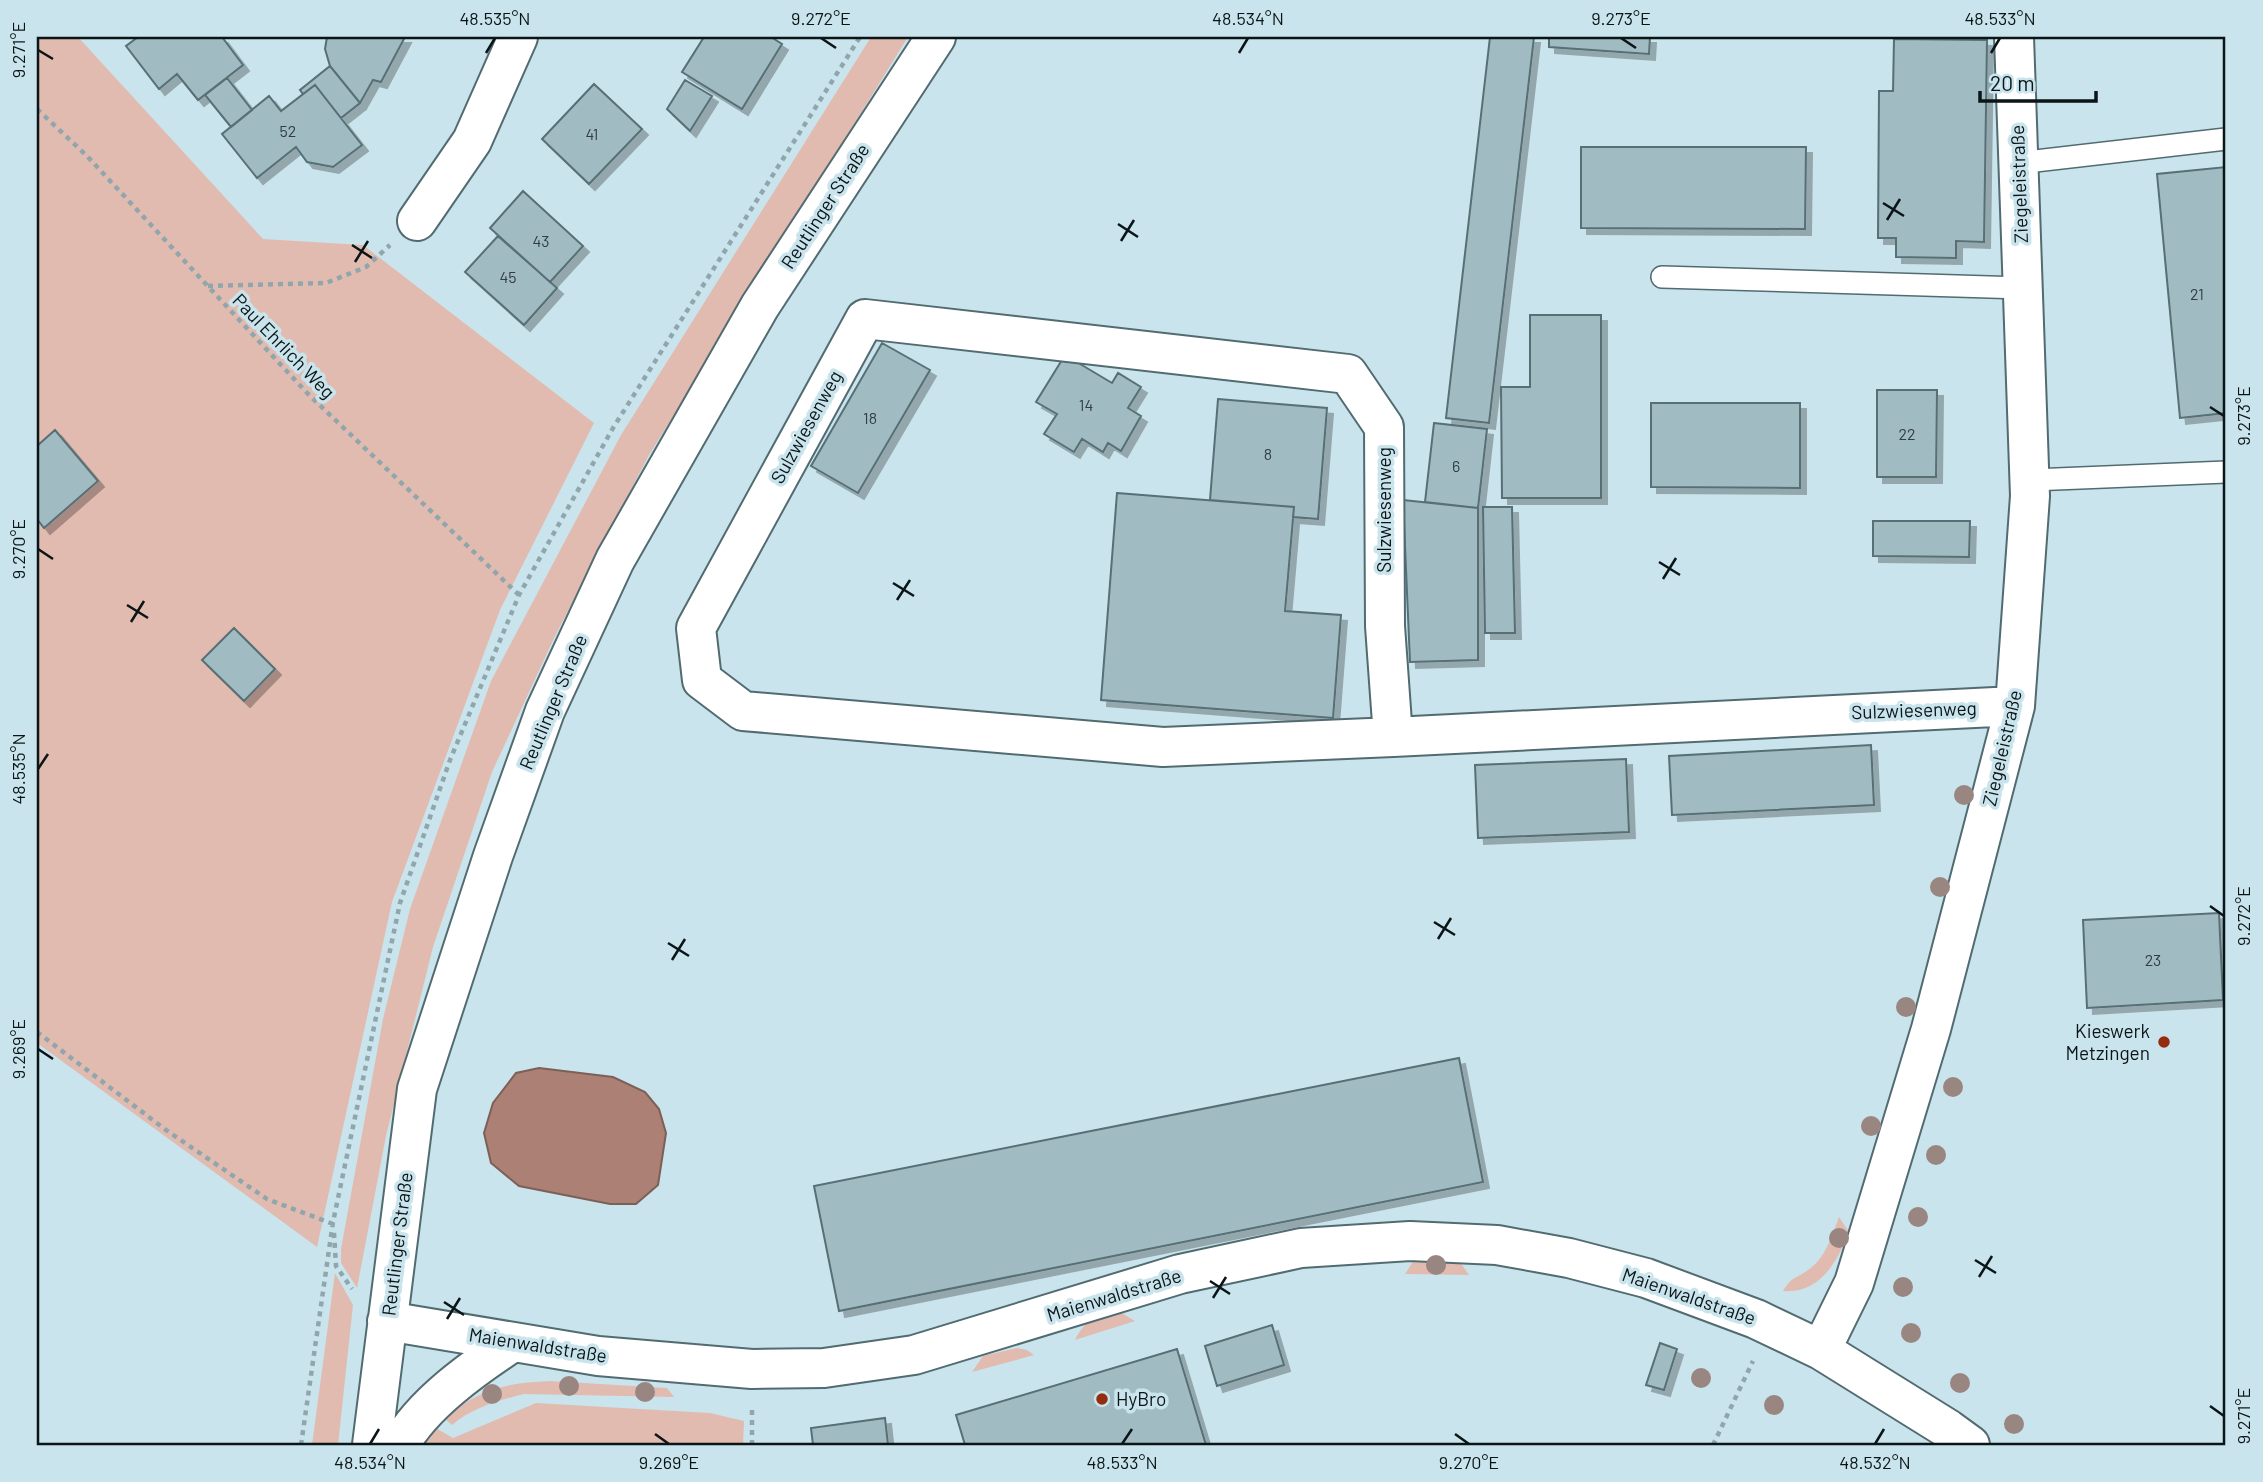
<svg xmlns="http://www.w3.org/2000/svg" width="2263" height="1482" font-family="Barlow,sans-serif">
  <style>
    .green { fill: #e2bbb0 }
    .water { fill: #ac8074; stroke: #7c6058; stroke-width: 2 }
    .building { fill: #a1bbc2; stroke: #576f76; stroke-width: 2; filter: url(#shadow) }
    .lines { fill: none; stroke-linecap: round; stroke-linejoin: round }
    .lane-casing { stroke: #526b71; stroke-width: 24 }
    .street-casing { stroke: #526b71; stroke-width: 42 }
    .path { stroke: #90a6ac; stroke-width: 4.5; stroke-dasharray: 5 5; stroke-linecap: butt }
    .lane { stroke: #fff; stroke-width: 21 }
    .street { stroke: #fff; stroke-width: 38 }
    .tree { fill: #9a8681 }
    .ticks { fill: none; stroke: #0b1517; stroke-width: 2.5 }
    .poi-dot { fill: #942d0d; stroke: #c9e4ec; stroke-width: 2.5 }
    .labels { text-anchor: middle; stroke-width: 7; stroke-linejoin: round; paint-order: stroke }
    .number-label { font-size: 16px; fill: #303e42 }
    .street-label { font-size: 19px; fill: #0b1517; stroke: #c9e4ec }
    .poi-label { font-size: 19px; fill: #0b1517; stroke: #c9e4ec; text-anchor: end }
    .neatline { fill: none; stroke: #0b1517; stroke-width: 2.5 }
    .ticks-label { font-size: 18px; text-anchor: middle; fill: #0b1517 }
  </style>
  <defs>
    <filter id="shadow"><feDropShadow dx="6" dy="6" stdDeviation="0" flood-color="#0004"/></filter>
  </defs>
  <rect width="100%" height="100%" fill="#c9e4ec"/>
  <path class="green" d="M37 37H78L263 239 363 245 594 423 500 610 392 902 317 1247 37 1043Z
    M871 37H908L649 455 555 636 492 772 433 947 386 1136 357 1288 341 1263V1249L383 1019 410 909 491 681 621 435Z
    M1839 1217 1849 1232C1837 1262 1820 1294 1783 1291 1793 1275 1795 1280 1808 1270 1825 1259 1832 1236 1839 1217Z
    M1414 1260 1460 1262 1469 1275 1405 1274Z
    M335 1273 353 1305 338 1445H312Z
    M1120 1312 1135 1321 1075 1340C1086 1317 1097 1318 1120 1312Z
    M1017 1348 1027 1350 1034 1355 972 1372 983 1356Z
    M550 1381 667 1388 674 1397 524 1394C499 1400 472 1408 452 1425L444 1418C479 1389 506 1383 550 1381Z
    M536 1403 710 1413 744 1421 743 1445H421L434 1427 453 1438Z"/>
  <path class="water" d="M539 1068 613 1077 645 1092 659 1109 666 1133 658 1185 636 1204H610L519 1186 491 1163 484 1133 493 1103 516 1073Z"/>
  <path class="building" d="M138 37H222L243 65 198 100 177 74 159 89 126 46Z
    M327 37H405L381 82 373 80 360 103 330 66 325 49Z
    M704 37H771L782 44 742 109 682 72Z
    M1490 37H1534L1489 423 1446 418Z
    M1549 37H1650L1649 54 1549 47Z
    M1894 39 1987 40 1984 242 1956 241V258L1896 257V238H1878L1879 91H1893Z
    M330 66 360 103 341 118 315 85 303 94 300 90Z
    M227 78 252 110 231 127 205 95Z
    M685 80 712 96 690 131 667 109Z
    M594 84 642 129 589 184 542 139Z
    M315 85 362 145 333 167 307 162 296 147 257 178 222 134 269 96 281 111Z
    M1581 147H1806L1805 229 1581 228Z
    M2226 167V413L2180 418 2157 174Z
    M523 191 583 246 550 282 490 228Z
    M498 236 557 288 524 325 465 272Z
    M1530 315H1601V498H1502L1501 387H1530Z
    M882 343 930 370 858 493 811 466Z
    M1065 355 1112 383 1118 373 1141 387 1128 408 1141 416 1121 451 1108 443 1103 452 1082 439 1074 452 1044 434 1057 414 1036 402Z
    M1877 390H1937L1936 477H1877Z
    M1218 399 1327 408 1318 519 1293 517 1294 507 1210 500Z
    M1651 403H1800V488L1651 487Z
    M1434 423 1487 429 1478 508 1425 502Z
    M55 430 98 481 44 528 37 519V446Z
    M1117 493 1294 507 1285 611 1341 615 1333 718 1101 700Z
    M1403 500 1478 508V660L1410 662Z
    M1483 507H1512L1515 633H1485Z
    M1873 521H1970L1969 557 1873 556Z
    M234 628 275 669 244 701 202 660Z
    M1871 745 1874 805 1672 815 1669 756Z
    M1626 759 1629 832 1478 838 1475 765Z
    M2219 913 2223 1000 2087 1008 2083 920Z
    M1459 1058 1483 1182 839 1311 814 1186Z
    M1272 1325 1284 1365 1217 1386 1205 1346Z
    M1660 1343 1677 1349 1664 1390 1646 1385Z
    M1177 1349 1206 1445H965L956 1415Z
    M885 1418 888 1445H813L811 1428Z"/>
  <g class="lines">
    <g class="lane-casing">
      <path id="lane" d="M2018 163 2226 139
        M1662 277 2022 288
        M2030 480 2226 472"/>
    </g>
    <g class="street-casing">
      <path id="street" d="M417 221 472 141 518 37
        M1393 737 1163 747 743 711 702 680 696 628 865 319 1348 374 1384 427 1385 626 1393 737 2015 706
        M387 1321 598 1356 752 1369 824 1368 914 1355 1180 1274 1301 1248 1410 1241 1497 1245 1569 1258 1646 1278 1756 1319 1821 1350 1948 1429 1970 1445
        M1821 1350 1854 1283 1931 1029 2015 706 2030 496 2014 37
        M372 1445 417 1089 493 856 545 711 615 560 760 306 936 37
        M400 1445C422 1404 475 1367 513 1342"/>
    </g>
    <path class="path" d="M37 109 87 156 308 394 519 595
      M208 286 326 283 366 267 390 245
      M37 1032 166 1130 267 1199 333 1224
      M334 1233 336 1266 352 1289
      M301 1445 333 1222 400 903 450 760 519 595 613 428 860 37
      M752 1445V1409
      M1713 1445 1753 1361"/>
    <use href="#lane" class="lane"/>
    <use href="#street" class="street"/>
  </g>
  <g class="tree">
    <circle cx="1964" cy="795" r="10"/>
    <circle cx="1940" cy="887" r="10"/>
    <circle cx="1906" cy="1007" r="10"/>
    <circle cx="1953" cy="1087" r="10"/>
    <circle cx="1871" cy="1126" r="10"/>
    <circle cx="1936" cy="1155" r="10"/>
    <circle cx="1918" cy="1217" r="10"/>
    <circle cx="1839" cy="1238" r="10"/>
    <circle cx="1436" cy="1265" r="10"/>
    <circle cx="1903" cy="1287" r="10"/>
    <circle cx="1911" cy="1333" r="10"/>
    <circle cx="1701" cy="1378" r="10"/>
    <circle cx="1960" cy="1383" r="10"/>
    <circle cx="569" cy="1386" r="10"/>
    <circle cx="645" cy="1392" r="10"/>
    <circle cx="492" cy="1394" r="10"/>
    <circle cx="1774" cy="1405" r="10"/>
    <circle cx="2014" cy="1424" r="10"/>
  </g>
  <path class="ticks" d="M821 38 836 48M1621 38 1636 48M38 50 53 59M486 53 495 38M1239 53 1248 38M1991 53 2000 38M1883 203 1904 216M1887 220 1900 199M1118 224 1138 237M1121 241 1134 220M352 245 372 258M355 262 368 241M2210 407 2224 416M38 549 53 559M1659 562 1680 575M1663 579 1676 558M893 583 914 596M897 600 910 580M127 605 148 618M131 622 144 601M38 769 48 754M2210 906 2224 916M1434 922 1455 935M1438 939 1451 918M668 943 689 956M672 960 685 939M38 1049 53 1059M1975 1260 1996 1273M1979 1277 1992 1256M1210 1281 1230 1294M1213 1298 1226 1277M444 1302 464 1315M447 1319 460 1298M2210 1406 2224 1416M655 1434 669 1444M1455 1434 1469 1444M370 1444 379 1429M1122 1444 1132 1429M1875 1444 1884 1429"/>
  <g class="poi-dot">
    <circle cx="2164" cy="1042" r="7"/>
    <circle cx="1102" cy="1399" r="7"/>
  </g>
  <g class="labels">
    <g class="number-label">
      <text x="288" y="137">52</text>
      <text x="592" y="140">41</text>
      <text x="541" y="247">43</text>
      <text x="508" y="283">45</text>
      <text x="2197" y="300">21</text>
      <text x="1086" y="411">14</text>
      <text x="870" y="424">18</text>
      <text x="1907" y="440">22</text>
      <text x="1268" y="460">8</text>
      <text x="1456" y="472">6</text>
      <text x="2153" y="966">23</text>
    </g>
    <g class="street-label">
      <text transform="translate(2019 184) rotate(-92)" y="7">Ziegeleistraße</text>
      <text transform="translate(825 206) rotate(-57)" y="7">Reutlinger Straße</text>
      <text transform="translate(284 346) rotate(46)" y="7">Paul Ehrlich Weg</text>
      <text transform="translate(806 427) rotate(-61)" y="7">Sulzwiesenweg</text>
      <text transform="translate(1384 510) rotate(-90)" y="7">Sulzwiesenweg</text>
      <text transform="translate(553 702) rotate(-67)" y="7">Reutlinger Straße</text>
      <text transform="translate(1914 710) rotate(-2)" y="7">Sulzwiesenweg</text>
      <text transform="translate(2002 748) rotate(-77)" y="7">Ziegeleistraße</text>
      <text transform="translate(397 1244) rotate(-83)" y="7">Reutlinger Straße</text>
      <text transform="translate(1114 1295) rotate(-17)" y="7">Maienwaldstraße</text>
      <text transform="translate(1689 1296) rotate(19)" y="7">Maienwaldstraße</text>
      <text transform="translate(538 1345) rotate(9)" y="7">Maienwaldstraße</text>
    </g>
    <g class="poi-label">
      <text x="2150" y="1038">Kieswerk<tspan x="2150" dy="22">Metzingen</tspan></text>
      <text x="1116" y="1406" text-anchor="start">HyBro</text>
    </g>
  </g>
  <rect width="2263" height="1482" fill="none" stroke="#c9e4ec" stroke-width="77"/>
  <path d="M1980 91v10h116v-10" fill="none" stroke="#0b1517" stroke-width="3.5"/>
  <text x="1990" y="91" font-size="21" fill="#0b1517" stroke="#c9e4ec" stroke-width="5" paint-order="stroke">20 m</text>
  <rect x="38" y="38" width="2186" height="1406" class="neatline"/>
  <g class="ticks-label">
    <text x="495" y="25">48.535°N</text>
    <text x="821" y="25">9.272°E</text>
    <text x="1248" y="25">48.534°N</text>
    <text x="1621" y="25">9.273°E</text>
    <text x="2000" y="25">48.533°N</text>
    <text transform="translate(19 50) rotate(-90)" y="6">9.271°E</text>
    <text transform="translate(2244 416) rotate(-90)" y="6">9.273°E</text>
    <text transform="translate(19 549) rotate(-90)" y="6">9.270°E</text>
    <text transform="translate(19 769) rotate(-90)" y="6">48.535°N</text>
    <text transform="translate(2244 916) rotate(-90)" y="6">9.272°E</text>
    <text transform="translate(19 1049) rotate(-90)" y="6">9.269°E</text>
    <text transform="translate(2244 1416) rotate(-90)" y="6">9.271°E</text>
    <text x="370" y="1469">48.534°N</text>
    <text x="669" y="1469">9.269°E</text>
    <text x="1122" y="1469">48.533°N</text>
    <text x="1469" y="1469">9.270°E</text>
    <text x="1875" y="1469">48.532°N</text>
  </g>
</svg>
